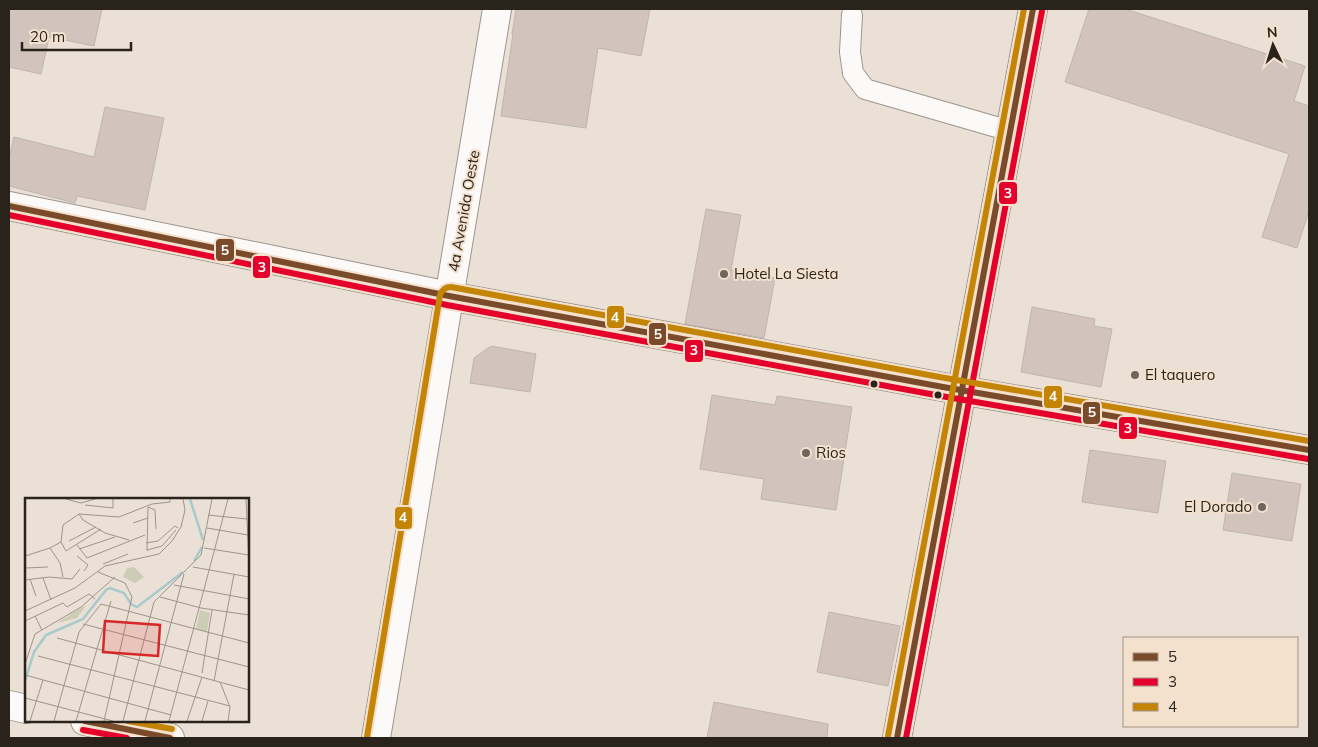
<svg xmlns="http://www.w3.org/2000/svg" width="1318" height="747" font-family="Mulish,sans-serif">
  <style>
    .building { fill: #d2c4bc; stroke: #beb5ae }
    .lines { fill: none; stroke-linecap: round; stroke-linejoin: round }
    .lane-casing { stroke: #9d958d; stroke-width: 22 }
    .street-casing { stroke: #9d958d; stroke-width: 30 }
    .lane { stroke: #fcfaf9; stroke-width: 20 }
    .street { stroke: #fcfaf9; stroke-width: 28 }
    .bus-1-casing { stroke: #f3e0cd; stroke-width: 10 }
    .bus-2-casing { stroke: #f3e0cd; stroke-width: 10 }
    .bus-3-casing { stroke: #f3e0cd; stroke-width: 10 }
    .bus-1 { stroke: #7a4b2a; stroke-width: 6 }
    .bus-2 { stroke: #e4002b; stroke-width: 6 }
    .bus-3 { stroke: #c48507; stroke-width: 6 }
    .poi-dot { fill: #6e655d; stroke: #f3e0cd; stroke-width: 2 }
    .bus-dot { fill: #2a231c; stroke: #f3e0cd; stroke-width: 2 }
    .labels { text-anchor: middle; stroke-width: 4; stroke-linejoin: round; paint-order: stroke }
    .street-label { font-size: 15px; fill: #2a231c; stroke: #f3e0cd }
    .poi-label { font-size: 15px; fill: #2a231c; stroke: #f3e0cd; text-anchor: start }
    .inset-river { fill: none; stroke: #a8cacd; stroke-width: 2.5 }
    .inset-road { fill: none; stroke: #9e948b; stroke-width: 1 }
    .view { fill: #d62828; fill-opacity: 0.15; stroke: #d62828; stroke-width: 2.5 }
    .inset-edge { fill: none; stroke: #2a231c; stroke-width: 2.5 }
    .line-badge { stroke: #f3e0cd; stroke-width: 2 }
    .badge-label { font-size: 14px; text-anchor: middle; font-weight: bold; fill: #fff }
  </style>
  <rect width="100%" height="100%" fill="#ebe0d5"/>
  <path class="building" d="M9 9H102L94 46 49 37 41 74 9 67Z
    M516 9H650L641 56 598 48 586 128 501 116 513 34H512Z
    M1089 9H1125L1305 66 1294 101 1309 106V211L1297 248 1262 237 1289 154 1065 82Z
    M105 107 164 118 145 210 77 196 75 203 9 186V159L14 137 94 157Z
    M706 209 741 215 731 270 775 278 764 338 685 324Z
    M1032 307 1095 319 1094 326 1112 329 1101 387 1021 372Z
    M491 346 536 354 530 392 470 383 474 358Z
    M712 395 775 405 777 396 852 407 836 510 761 499 764 479 700 469Z
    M1090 450 1166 461 1158 513 1082 502Z
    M1232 473 1301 484 1292 541 1223 530Z
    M829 612 900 626 888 686 817 672Z
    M714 702 828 724 827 738H707Z"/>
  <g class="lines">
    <g class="lane-casing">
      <path id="lane" d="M852 15 850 52 853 73 865 89 1010 131"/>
    </g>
    <g class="street-casing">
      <path id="street" d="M9 206 449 296 943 387 1309 450
        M9 705 26 709
        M85 721 170 738
        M376 738 497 9
        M897 738 1033 9"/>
    </g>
    <use href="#lane" class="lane"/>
    <use href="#street" class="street"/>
    <g class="bus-1-casing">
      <path id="bus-1" d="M9 206 449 296 943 387 1309 450
        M85 721 170 738
        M897 738 1033 9"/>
    </g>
    <g class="bus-2-casing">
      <path id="bus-2" d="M9 215 447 305 941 396 1308 459
        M83 730 127 738
        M906 738 1042 11"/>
    </g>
    <g class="bus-3-casing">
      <path id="bus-3" d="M128 721 172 729
        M888 736 1024 9
        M367 737 440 295C442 290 445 287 451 287L945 378 1309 441"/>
    </g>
    <use href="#bus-1" class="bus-1"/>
    <use href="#bus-2" class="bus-2"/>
    <use href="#bus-3" class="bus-3"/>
  </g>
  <g class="poi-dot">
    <circle cx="724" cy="274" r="5"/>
    <circle cx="1135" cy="375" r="5"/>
    <circle cx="806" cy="453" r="5"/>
    <circle cx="1262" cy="507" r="5"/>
  </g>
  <g class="bus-dot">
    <circle cx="874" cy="384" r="4.5"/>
    <circle cx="938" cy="395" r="4.5"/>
  </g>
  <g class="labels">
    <g class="street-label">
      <text transform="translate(464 211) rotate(-80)" y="5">4a Avenida Oeste</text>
    </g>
    <g class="poi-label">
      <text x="734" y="279">Hotel La Siesta</text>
      <text x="1145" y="380">El taquero</text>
      <text x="816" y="458">Rios</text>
      <text x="1252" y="512" text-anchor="end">El Dorado</text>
    </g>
  </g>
  <g transform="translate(25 498)">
    <rect width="224" height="224" fill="#ebe0d5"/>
    <path d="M109 69 119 79 110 85 98 79 102 70ZM61 108 52 120 32 125 57 109ZM175 112 185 115 182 134 171 131Z" fill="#cdcdb7"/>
    <path class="inset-river" d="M165 1 178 42M169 63 177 49M0 183 9 154 21 137 58 121 81 92 85 90 99 95 106 106 112 109 158 74"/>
    <path class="inset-road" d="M41 1 56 5 70 1M221 1 224 64M60 7 88 10V1M123 9 130 12 131 31M183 17 222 21M108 25 123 20M182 30 223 37M104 42 80 35 58 22 54 16 94 19 127 6 145 4V1M44 43 71 29M36 44 41 53 76 31M121 45 133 43 150 28 153 30M52 47 62 60 120 37M179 50 224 57M54 51 90 39M122 52 137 48 151 32M122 53 123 9M0 58 25 50M52 58 63 67 59 73M78 66 103 56M168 69 224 79M0 70 23 69M73 74 100 85 107 99 79 223M38 79 35 65 25 50 36 44 38 27 54 16M18 80 26 102M5 81 11 98M0 82 24 79 47 81 55 71M149 87 224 101M135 99 176 110 224 117M76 106 224 145M0 113 50 90 80 68 134 56 147 43 156 29 160 12 158 1M10 118 17 132M0 123 38 105 42 109 64 96 70 101M58 126 224 169M32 140 224 192M13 158 205 208M0 166 10 136 56 109 90 79M177 175 187 112M0 177 146 217M189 183 209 76M195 184 205 209 203 223M0 200 88 223M5 223 18 182M29 223 54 134 76 106M51 223 86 103M98 223 129 104 176 57 187 1M120 223 159 76M144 223 203 1M162 223 177 179M177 223 183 203"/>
    <path class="view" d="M80 123 135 127 133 158 78 154Z"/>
    <rect width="224" height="224" class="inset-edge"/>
  </g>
  <g class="line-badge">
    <rect x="998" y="181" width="20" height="24" rx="5" fill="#e4002b"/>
    <rect x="215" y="238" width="20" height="24" rx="5" fill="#7a4b2a"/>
    <rect x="252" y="255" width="19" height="24" rx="5" fill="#e4002b"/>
    <rect x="606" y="305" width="19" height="24" rx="5" fill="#c48507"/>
    <rect x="648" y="322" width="19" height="24" rx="5" fill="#7a4b2a"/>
    <rect x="684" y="339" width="20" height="24" rx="5" fill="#e4002b"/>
    <rect x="1043" y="385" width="20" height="24" rx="5" fill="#c48507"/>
    <rect x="1082" y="401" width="19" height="24" rx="5" fill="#7a4b2a"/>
    <rect x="1118" y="416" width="20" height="24" rx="5" fill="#e4002b"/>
    <rect x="394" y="506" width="19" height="24" rx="5" fill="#c48507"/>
  </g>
  <g class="badge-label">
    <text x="1008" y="198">3</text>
    <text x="225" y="255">5</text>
    <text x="262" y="272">3</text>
    <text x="615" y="322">4</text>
    <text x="658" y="339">5</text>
    <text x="694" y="355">3</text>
    <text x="1053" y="401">4</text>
    <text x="1092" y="417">5</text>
    <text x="1128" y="433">3</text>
    <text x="403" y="522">4</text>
  </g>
  <rect width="1318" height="747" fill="none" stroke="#2a231c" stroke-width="20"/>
  <rect x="1123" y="637" width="175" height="90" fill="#f3e0cd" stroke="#a39486"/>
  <rect x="1133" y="653" width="25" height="8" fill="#7a4b2a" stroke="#a39486"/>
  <text x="1168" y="662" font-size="15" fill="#2a231c">5</text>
  <rect x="1133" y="678" width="25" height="8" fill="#e4002b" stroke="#a39486"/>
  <text x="1168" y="687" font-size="15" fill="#2a231c">3</text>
  <rect x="1133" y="703" width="25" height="8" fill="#c48507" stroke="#a39486"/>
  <text x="1168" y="712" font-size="15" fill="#2a231c">4</text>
  <g transform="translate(1273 45) rotate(356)" stroke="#f3e0cd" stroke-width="4" paint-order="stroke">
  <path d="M0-4L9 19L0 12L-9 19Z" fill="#2a231c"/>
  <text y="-8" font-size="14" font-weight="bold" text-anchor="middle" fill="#2a231c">N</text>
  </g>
  <path d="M22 42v8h109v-8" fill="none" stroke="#2a231c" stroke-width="2.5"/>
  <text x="30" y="42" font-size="15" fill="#2a231c" stroke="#f3e0cd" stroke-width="4" paint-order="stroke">20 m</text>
</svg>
